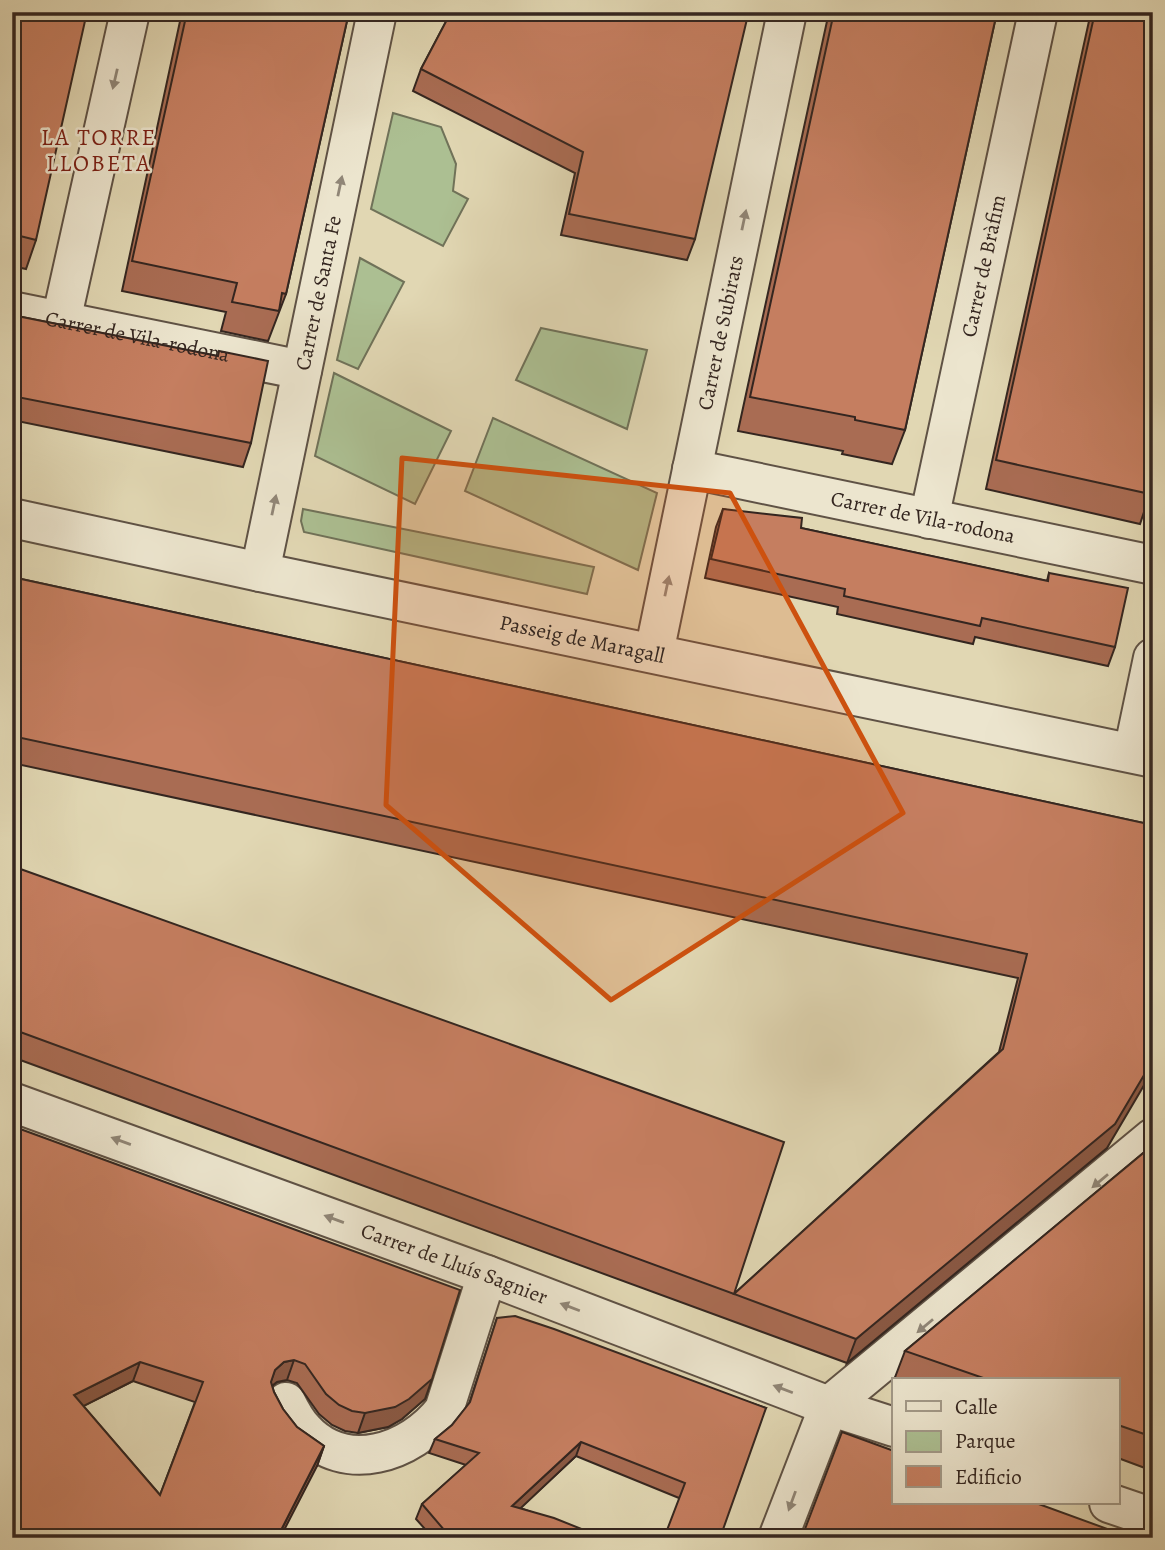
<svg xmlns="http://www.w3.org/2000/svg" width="1165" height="1550" font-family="Alegreya,serif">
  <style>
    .green { fill: #acbf92; stroke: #707259; stroke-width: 2 }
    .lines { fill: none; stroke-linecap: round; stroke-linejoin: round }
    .minor-casing { stroke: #5f5245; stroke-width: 42 }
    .minor { stroke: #ece5ce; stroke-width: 38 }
    .wall { fill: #a96c53; stroke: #342620; stroke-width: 2; fill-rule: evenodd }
    .shaded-wall { fill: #8a5843; stroke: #342620; stroke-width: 2 }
    .building { fill: #c57e60; stroke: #342620; stroke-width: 2; fill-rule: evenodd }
    .oneway { fill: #908677 }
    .marked { fill: #cd510f; fill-opacity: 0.2; stroke: #cd510f; stroke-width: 5; stroke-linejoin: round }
    .labels { text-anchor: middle; stroke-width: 5; stroke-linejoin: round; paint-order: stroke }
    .street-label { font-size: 21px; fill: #342620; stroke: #ece5ce }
    .neighbourhood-label { font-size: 23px; letter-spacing: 2px; fill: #7a1f14; stroke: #ece5ce }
  </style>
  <rect width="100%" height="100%" fill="#e1d7b3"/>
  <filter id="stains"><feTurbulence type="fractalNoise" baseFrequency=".00286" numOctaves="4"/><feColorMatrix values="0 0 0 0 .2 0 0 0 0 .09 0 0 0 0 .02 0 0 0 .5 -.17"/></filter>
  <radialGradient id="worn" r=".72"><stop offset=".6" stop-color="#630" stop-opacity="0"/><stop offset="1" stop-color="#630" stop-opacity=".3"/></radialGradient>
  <path class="green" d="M393 113 441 127 456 164 453 191 468 199 443 246 371 209Z
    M360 258 404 282 358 369 337 360Z
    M541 328 647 350 627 429 516 380Z
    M334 373 451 431 415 504 315 456Z
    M493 418 657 493 638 570 465 491Z
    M303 509 594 567 587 594 304 532 301 521Z"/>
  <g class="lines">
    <g class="minor-casing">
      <g id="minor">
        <path id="s1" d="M12 311 302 370"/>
        <path d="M61 321 130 12"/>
        <path id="s2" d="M692 469 1153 565"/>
        <path id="s3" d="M12 518 260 572 1153 758"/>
        <path id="s4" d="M929 519 1038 12"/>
        <path id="s5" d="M260 572 377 12"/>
        <path id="s6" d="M654 653 787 12"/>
        <path d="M1133 753 1153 658"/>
        <path id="s7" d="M12 1102 487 1275 829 1406 894 1427"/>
        <path d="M286 1402C291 1412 296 1422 304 1430 345 1475 411 1453 444 1410L487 1275"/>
        <path d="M1109 1503 1153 1518"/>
        <path d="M778 1538 829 1406 1153 1138"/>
      </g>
    </g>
    <use href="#minor" class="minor"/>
  </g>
  <path class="wall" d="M12 12 36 240 26 269 12 266Z
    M182 12H349L286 294 268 341 221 331 226 312 122 291Z
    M451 12 695 239 687 260 561 235 575 173 413 91 421 69Z
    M829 12H997L905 430 892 464 842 454 843 451 738 431Z
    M1091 12H1153L1150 494 1140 524 986 489Z
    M12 315 217 356 251 443 243 467 12 420Z
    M723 509 801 528 1047 581 1049 573 1115 647 1108 666 975 637 973 644 837 614 838 607 705 578 716 527Z
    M12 577 1153 825 1107 1148 847 1363 12 1057V866L734 1294 999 1052 1018 978 12 763Z
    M12 1126 432 1379 425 1399 402 1419 388 1427 358 1433 345 1431 332 1425 319 1414 297 1383 287 1380 277 1382 272 1386 274 1392 283 1409 297 1427 324 1446 317 1466 12 1538ZM133 1381 195 1402 160 1495 83 1406Z
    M1153 1145V1471L1118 1458V1380H894L905 1351Z
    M497 1318 766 1408 679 1498 576 1456 520 1508 604 1538H433L416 1519 422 1504 466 1465 429 1453 435 1439 452 1425 469 1404Z"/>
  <path class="shaded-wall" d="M1153 1060V1070L1107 1148 847 1363 856 1339Z
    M294 1360 287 1380 277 1382 268 1389 275 1370 284 1362Z
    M140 1362 133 1381 66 1415 74 1395Z
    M432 1379 425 1399 402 1419 388 1427 358 1433 365 1413Z
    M581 1442 576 1456 507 1521 512 1506Z
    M324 1446 317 1466 280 1538H277Z"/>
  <path class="building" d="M12 12H87L36 240 12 234Z
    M187 12H349L286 294 282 293 279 311 232 302 237 283 132 261Z
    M451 12H729V15L747 19 695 239 569 214 583 152 421 69Z
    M834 12H997L905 430 855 420V417L750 397Z
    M1095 12H1153V483L1150 494 996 460Z
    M12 315 218 356 219 351 268 361 251 443 12 396Z
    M723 509 802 518 801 528 1048 581 1049 573 1128 588 1115 647 982 618 980 626 844 596 845 589 711 559Z
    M12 577 1153 825V1060L1115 1124 856 1339 734 1294 1003 1049 1027 954 12 736Z
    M12 866 784 1142 734 1294 12 1029Z
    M12 1126 460 1290 432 1379 409 1399 395 1407 365 1413 352 1411 339 1405 326 1394 305 1364 294 1360 284 1362 275 1370 271 1382 274 1392 283 1409 297 1427 324 1446 277 1538H12ZM140 1362 203 1382 160 1495 74 1395Z
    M1153 1145V1437L1118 1425V1380H989L905 1351Z
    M515 1316 554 1329 766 1408 720 1538H664L685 1483 581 1442 512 1506 554 1518 604 1538H451L422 1504 479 1453 435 1439 452 1425 470 1402 497 1318Z
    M842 1432 894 1451V1503H1036L1132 1538H798L805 1529Z"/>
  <defs><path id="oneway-solid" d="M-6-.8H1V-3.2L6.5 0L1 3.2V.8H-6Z" transform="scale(1.75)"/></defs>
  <g class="oneway">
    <use href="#oneway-solid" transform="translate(115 79) rotate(103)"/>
    <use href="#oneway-solid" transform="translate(340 186) rotate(-78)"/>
    <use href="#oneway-solid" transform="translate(744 220) rotate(-78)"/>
    <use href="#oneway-solid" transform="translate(274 505) rotate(-78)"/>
    <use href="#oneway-solid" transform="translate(667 586) rotate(-78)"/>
    <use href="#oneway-solid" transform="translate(121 1141) rotate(-160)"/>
    <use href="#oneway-solid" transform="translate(1100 1181) rotate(140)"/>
    <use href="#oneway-solid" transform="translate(334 1219) rotate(-160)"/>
    <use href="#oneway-solid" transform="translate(570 1307) rotate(-159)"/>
    <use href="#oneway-solid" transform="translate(925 1326) rotate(140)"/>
    <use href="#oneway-solid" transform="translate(783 1389) rotate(-159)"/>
    <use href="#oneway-solid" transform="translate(792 1501) rotate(110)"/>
  </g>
  <path class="marked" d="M402 458 730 493 903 813 611 1000 386 805Z"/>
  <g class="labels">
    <g class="street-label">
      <text dy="7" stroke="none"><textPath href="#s4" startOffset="259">Carrer de Bràfim</textPath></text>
      <text dy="7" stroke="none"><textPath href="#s5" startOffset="285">Carrer de Santa Fe</textPath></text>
      <text dy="7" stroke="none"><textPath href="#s6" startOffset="327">Carrer de Subirats</textPath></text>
      <text dy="7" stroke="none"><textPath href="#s1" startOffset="128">Carrer de Vila-rodona</textPath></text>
      <text dy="7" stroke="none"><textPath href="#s2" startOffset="236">Carrer de Vila-rodona</textPath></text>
      <text dy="7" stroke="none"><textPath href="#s3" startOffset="583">Passeig de Maragall</textPath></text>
      <text dy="7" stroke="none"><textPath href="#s7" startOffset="471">Carrer de Lluís Sagnier</textPath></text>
    </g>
    <g class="neighbourhood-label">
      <text x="99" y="145">LA TORRE<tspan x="99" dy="26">LLOBETA</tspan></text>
    </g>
  </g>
  <rect width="1165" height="1550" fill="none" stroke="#e1d7b3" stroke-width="42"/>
  <rect x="14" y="14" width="1137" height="1522" fill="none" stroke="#342620" stroke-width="3.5"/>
  <rect x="21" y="21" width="1123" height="1508" fill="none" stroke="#342620" stroke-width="2"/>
  <rect x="892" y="1378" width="228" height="126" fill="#ece5ce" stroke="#a29988" stroke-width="2"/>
  <rect x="906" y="1401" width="35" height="10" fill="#ece5ce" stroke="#a29988" stroke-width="2"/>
  <text x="955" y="1414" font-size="21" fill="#342620">Calle</text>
  <rect x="906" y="1431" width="35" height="21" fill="#acbf92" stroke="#a29988" stroke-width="2"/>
  <text x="955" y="1448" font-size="21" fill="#342620">Parque</text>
  <rect x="906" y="1466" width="35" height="21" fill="#c57e60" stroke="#a29988" stroke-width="2"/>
  <text x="955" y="1484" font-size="21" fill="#342620">Edificio</text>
  <rect width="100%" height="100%" filter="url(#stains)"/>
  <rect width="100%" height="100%" fill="url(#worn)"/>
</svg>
